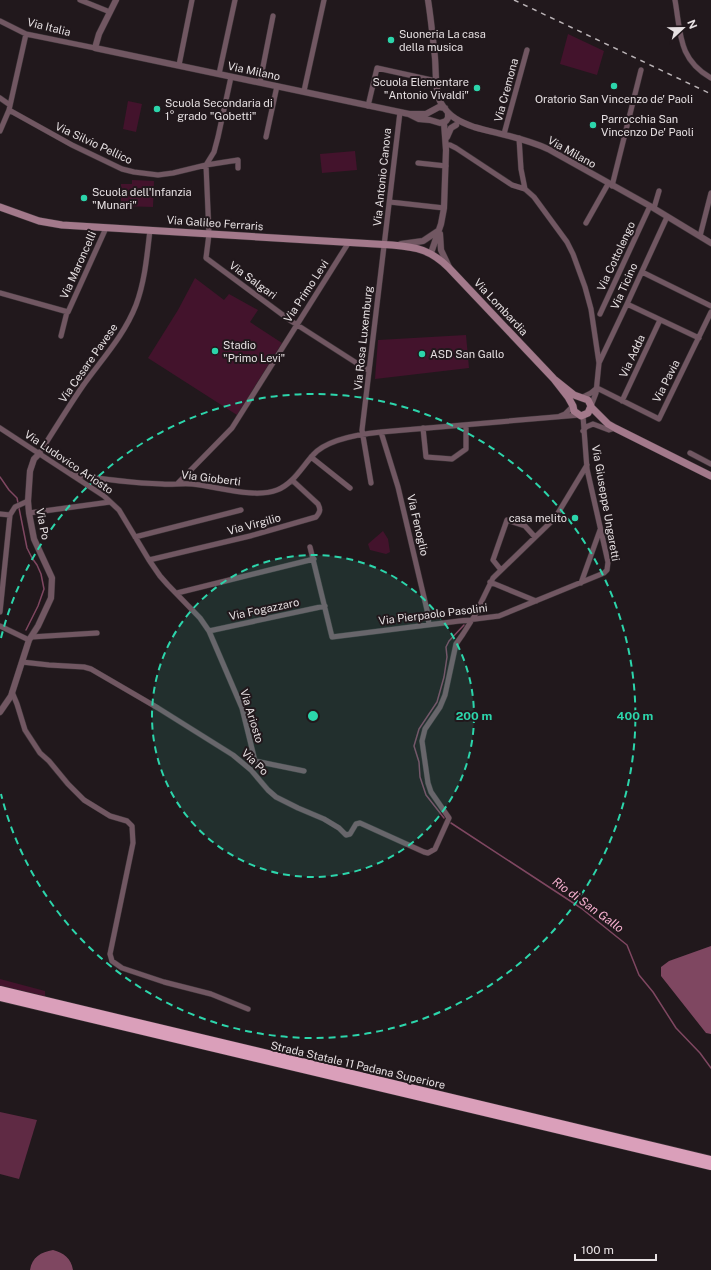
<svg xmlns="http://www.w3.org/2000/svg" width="711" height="1270" font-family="'Public Sans',sans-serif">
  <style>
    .green { fill: #43132c }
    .forest { fill: #5f2a44 }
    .water { fill: #7f4761 }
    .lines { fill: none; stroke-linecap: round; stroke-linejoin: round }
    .stream { stroke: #7f4761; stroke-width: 1.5 }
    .minor-casing { stroke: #3d3438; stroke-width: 6 }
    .tertiary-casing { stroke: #3d3438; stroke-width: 7 }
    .secondary-casing { stroke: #3d3438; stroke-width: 8 }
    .trunk-casing { stroke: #3d3438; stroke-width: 9 }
    .minor { stroke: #715762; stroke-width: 5 }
    .tertiary { stroke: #715762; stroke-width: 6 }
    .secondary { stroke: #a3798b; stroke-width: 7 }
    .trunk { stroke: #da9fba; stroke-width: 8 }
    .rail { stroke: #bab3b6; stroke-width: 1.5; stroke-dasharray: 5 5; stroke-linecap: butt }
    .ring { fill: none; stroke: #2cd5ab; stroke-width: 2; stroke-dasharray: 7 5 }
    .poi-dot { fill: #2cd5ab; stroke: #21181c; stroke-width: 1.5 }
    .labels { text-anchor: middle; stroke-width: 4; stroke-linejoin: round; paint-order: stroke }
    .street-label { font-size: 11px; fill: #e6e0e2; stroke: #21181c }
    .poi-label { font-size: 11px; fill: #e6e0e2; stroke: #21181c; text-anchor: start }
    .water-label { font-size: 12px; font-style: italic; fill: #f5afce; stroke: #21181c }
    .centre { fill: #2cd5ab; stroke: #21181c; stroke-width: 2 }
    .ring-label { font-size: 12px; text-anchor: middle; font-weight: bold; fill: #2cd5ab; stroke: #21181c; stroke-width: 4; stroke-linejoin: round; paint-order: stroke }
  </style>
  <rect width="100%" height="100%" fill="#21181c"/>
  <path class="green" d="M568 34 604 51 597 75 560 64Z
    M128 101 142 104 136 132 123 129Z
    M355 151 357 170 322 173 320 154Z
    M132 180 154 181 153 207 121 206V184H132Z
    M195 278 224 300 229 294 258 310 250 322 282 343 237 415 148 358 178 310Z
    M466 335 469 368 375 379 378 340Z
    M383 531 388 539 390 552 386 554 370 550 368 544Z
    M0 979 45 991V999L0 988Z"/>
  <path class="forest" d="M0 1112 37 1120 19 1179 0 1174Z"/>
  <path class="water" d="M711 946V1034L706 1033 661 976V967L669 961Z
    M53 1250C64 1253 71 1258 73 1270H30C32 1257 41 1252 53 1250Z"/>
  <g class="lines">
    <path class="stream" d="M0 477 9 490 17 498 27 548 32 558 37 565 41 574 44 589 38 606 26 630
      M444 818 426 795 420 777 419 762 414 746 419 729 437 702 444 677 447 657 446 647 449 641 464 625
      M451 823 581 908 627 945 639 975 653 992 676 1028 700 1053 711 1068"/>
    <g class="minor-casing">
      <path id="minor" d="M80 0 110 12
        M675 0C681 34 678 59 711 78
        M0 21 26 34 95 48
        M179 65 192 0
        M219 74 235 0
        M231 77 218 137 214 152 206 165 209 234 206 258 291 321 369 371
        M260 82 273 16
        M304 91 324 0
        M0 98 10 105
        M368 106 377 68 436 81
        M9 110 72 145 122 169 134 172 158 175 173 173 206 165 238 160V168
        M0 131 9 110 26 34
        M504 134 527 50
        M266 137 277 86
        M519 138 521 169 525 189 534 197 567 242 573 254 585 287 591 309 599 363 596 393 591 406
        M446 145H450L456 148 512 185 525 189
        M418 163 446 166
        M612 186 641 70
        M390 202 444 208
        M654 208 659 191
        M586 223 608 184
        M700 236 711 193
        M642 272 711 306
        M0 293 68 312 106 228
        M627 304 699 338
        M600 314 650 206
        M61 336 67 312
        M599 363 627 304 667 217
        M597 388 659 419 711 312
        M581 398 591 393 597 388
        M622 401 660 320
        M560 416 565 414 573 406
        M0 428 104 496 119 510 149 560 160 576 168 585 200 618 209 631 242 708 255 761 304 771
        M423 428 426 457 452 459 466 449V425
        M583 431 586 427 593 424 609 430 615 428
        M381 432 398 487 427 610 429 625
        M690 453 711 464
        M39 454C53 432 67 409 82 387 101 360 124 336 136 305 145 281 147 255 150 230
        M311 457 350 488
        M71 474C101 479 131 483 162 484 172 485 182 483 192 484 216 486 254 499 277 490 293 484 302 467 313 455 327 439 361 434 381 432L579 415
        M178 483 232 428 349 242
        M371 483 362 430 400 112
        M29 513 110 502
        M0 514 10 515
        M135 537 241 510
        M310 547 332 637 499 616 604 573 607 570 608 562 587 469 583 416
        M149 560 250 536 316 517C320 512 321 510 318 504L292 480
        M501 570 493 560 507 520 525 526 535 537
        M490 582 536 601
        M581 583 600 530
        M177 593 314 559
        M0 612 10 515 15 507 28 501
        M0 626 29 640
        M209 631 325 606
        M31 637 97 633
        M22 662 49 665 84 667 91 669 158 708 233 755 251 770 268 790 276 797 298 808 324 819 339 828 346 835 350 834 356 824 360 823 424 852 428 853 435 849 449 818 431 792 428 783 422 741 425 729 440 707 445 695 456 644 463 634 475 615 493 578 555 518 587 465
        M12 692 17 704 25 730 40 753 49 761 68 784 84 800 110 816 127 821 132 826 133 843 110 954 112 961 122 968 164 982 211 994 248 1009"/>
    </g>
    <g class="tertiary-casing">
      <path id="tertiary" d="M116 0 99 34 95 48 409 114 419 119 430 120 440 123 446 121 448 118V113
        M428 0C431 19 433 39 435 58 436 69 435 94 441 103 449 117 460 122 474 127 499 134 524 138 548 149L650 206 711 243
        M410 114H426L439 107 445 108
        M447 137 451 128 456 125
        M440 234 441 250 449 267
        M401 244 423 241 438 231
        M431 253 441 224 444 208 446 150 444 123
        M0 712 11 696 29 640 38 626 51 598 52 578 34 539 29 513 28 501 30 471 34 459 39 454"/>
    </g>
    <g class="secondary-casing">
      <path id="secondary" d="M0 207 39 221 62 225 392 245C417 247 431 250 449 268L554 379 574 395 588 400 591 406 588 413 581 416 574 411 573 406 568 397 554 379
        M591 407 608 424 615 428 711 476"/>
    </g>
    <g class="trunk-casing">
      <path id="trunk" d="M0 990 711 1160
        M0 997 711 1166"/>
    </g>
    <use href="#minor" class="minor"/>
    <use href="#tertiary" class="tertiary"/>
    <use href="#secondary" class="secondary"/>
    <use href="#trunk" class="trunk"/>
    <path class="rail" d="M514 0 711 94"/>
  </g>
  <circle cx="313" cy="716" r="161" fill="#2cd5ab" fill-opacity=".12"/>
  <g class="ring">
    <circle cx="313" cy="716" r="161"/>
    <path d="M1 638A322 322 0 1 1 1 794"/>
  </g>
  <g class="poi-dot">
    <circle cx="391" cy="40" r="4"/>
    <circle cx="614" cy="86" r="4"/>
    <circle cx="477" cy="88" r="4"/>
    <circle cx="157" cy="109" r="4"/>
    <circle cx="593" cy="125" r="4"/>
    <circle cx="84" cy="198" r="4"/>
    <circle cx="215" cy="351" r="4"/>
    <circle cx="422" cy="354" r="4"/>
    <circle cx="575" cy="518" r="4"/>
  </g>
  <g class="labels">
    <g class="street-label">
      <text transform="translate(49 27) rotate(14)" y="4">Via Italia</text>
      <text transform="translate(254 71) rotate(12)" y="4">Via Milano</text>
      <text transform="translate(506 90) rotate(-75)" y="4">Via Cremona</text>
      <text transform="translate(94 143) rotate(25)" y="4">Via Silvio Pellico</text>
      <text transform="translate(572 152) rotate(29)" y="4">Via Milano</text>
      <text transform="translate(382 177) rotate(-84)" y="4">Via Antonio Canova</text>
      <text transform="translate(215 223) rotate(4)" y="4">Via Galileo Ferraris</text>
      <text transform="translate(616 256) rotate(-65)" y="4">Via Cottolengo</text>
      <text transform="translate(78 265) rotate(-66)" y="4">Via Maroncelli</text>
      <text transform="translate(253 280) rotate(36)" y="4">Via Salgari</text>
      <text transform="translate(624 286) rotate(-66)" y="4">Via Ticino</text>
      <text transform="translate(306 291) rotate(-57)" y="4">Via Primo Levi</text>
      <text transform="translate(501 307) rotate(47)" y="4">Via Lombardia</text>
      <text transform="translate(363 338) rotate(-84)" y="4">Via Rosa Luxemburg</text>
      <text transform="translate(632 356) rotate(-65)" y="4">Via Adda</text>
      <text transform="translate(88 363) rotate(-55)" y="4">Via Cesare Pavese</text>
      <text transform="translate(666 381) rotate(-63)" y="4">Via Pavia</text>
      <text transform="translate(69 462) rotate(34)" y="4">Via Ludovico Ariosto</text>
      <text transform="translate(211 478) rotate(7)" y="4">Via Gioberti</text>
      <text transform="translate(606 503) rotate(80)" y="4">Via Giuseppe Ungaretti</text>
      <text transform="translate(43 524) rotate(79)" y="4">Via Po</text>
      <text transform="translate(254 524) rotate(-15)" y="4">Via Virgilio</text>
      <text transform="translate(418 525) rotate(77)" y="4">Via Fenoglio</text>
      <text transform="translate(264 609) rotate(-12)" y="4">Via Fogazzaro</text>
      <text transform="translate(433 614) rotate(-7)" y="4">Via Pierpaolo Pasolini</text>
      <text transform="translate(252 716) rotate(73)" y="4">Via Ariosto</text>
      <text transform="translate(255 762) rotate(44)" y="4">Via Po</text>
      <text transform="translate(358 1065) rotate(13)" y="4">Strada Statale 11 Padana Superiore</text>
    </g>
    <g class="poi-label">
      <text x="399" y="38">Suoneria La casa<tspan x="399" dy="13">della musica</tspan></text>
      <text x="469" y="86" text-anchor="end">Scuola Elementare<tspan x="469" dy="13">"Antonio Vivaldi"</tspan></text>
      <text x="614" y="103" text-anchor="middle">Oratorio San Vincenzo de' Paoli</text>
      <text x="165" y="107">Scuola Secondaria di<tspan x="165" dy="13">1° grado "Gobetti"</tspan></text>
      <text x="601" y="123">Parrocchia San<tspan x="601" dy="13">Vincenzo De' Paoli</tspan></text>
      <text x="92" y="196">Scuola dell'Infanzia<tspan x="92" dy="13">"Munari"</tspan></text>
      <text x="223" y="349">Stadio<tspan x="223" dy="13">"Primo Levi"</tspan></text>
      <text x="430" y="358">ASD San Gallo</text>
      <text x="567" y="522" text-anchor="end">casa melito</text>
    </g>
    <g class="water-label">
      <text transform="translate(588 905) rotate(36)" y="4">Rio di San Gallo</text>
    </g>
  </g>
  <circle cx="313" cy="716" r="6" class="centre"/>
  <g class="ring-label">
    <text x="474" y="720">200 m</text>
    <text x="635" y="720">400 m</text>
  </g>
  <g transform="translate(683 28) rotate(68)" stroke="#21181c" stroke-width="3" paint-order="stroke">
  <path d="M0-3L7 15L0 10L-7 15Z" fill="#e6e0e2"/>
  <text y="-6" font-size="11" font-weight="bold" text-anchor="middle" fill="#e6e0e2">N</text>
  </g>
  <path d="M575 1254v6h81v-6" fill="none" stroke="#e6e0e2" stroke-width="2"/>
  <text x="581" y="1254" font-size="12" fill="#e6e0e2" stroke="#21181c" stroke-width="3" paint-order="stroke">100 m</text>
</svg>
